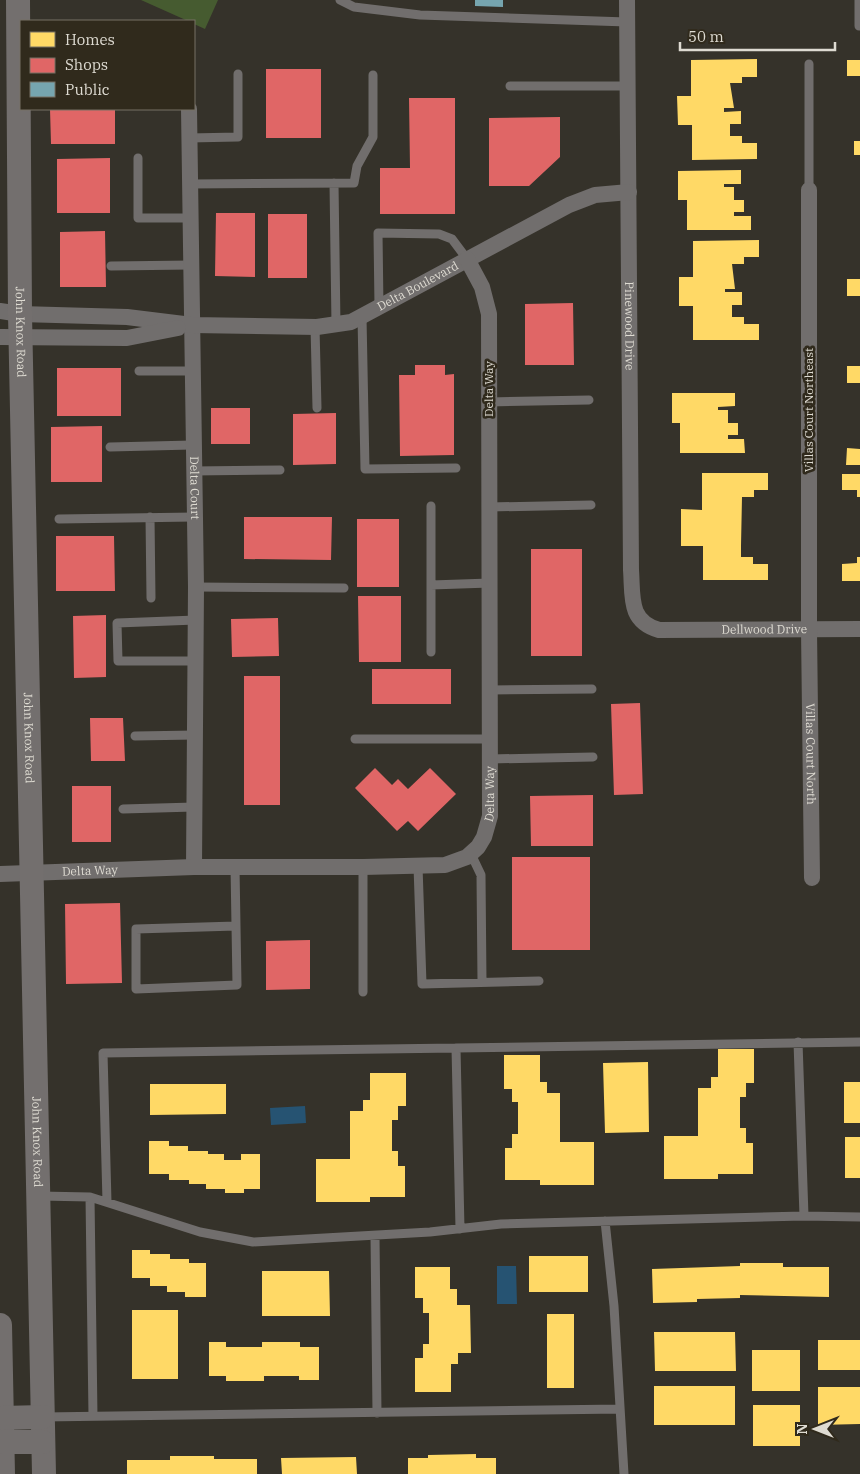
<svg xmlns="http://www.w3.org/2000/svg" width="860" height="1474" font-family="'IBM Plex Serif',serif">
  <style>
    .green { fill: #465b30 }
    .water { fill: #265372 }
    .homes { fill: #ffd966 }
    .shops { fill: #e06666 }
    .public { fill: #76a5af }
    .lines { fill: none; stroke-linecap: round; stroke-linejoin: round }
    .lane { stroke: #716e6d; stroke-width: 9 }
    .street { stroke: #716e6d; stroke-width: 16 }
    .secondary { stroke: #736f6e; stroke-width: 24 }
    .labels { text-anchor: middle; stroke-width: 5; stroke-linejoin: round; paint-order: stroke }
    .street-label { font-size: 12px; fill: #dedbd2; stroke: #302a1c }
  </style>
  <rect width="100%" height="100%" fill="#35322a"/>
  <path class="green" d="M141 0H218L205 29 194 24V21H188Z"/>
  <path class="water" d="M305 1106 306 1123 271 1125 270 1108Z
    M497 1266H516L517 1304H497Z"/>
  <path class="homes" d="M757 59V77H742V83H730L734 108H724V112L741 111V124H730V136H742V143H757V159L692 160V125H678L677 96H691V60Z
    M847 60H860V76H847Z
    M854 141H860V155H854Z
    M741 170V184H724V187H734V200H744V212H734V216H751V230H687V200H678V171Z
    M759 240V257H744V264H732L735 289H725V292H742V305H732V317H744V324H759V340H693V306H679V277H693V241Z
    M847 279H860V296H847Z
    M847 366H860V383H847Z
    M672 393H735V406L718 407V410H728V423H738V435H728V439H744L745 453H680V423H672Z
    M847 448 860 449V465H846Z
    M702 473H768V490H754V497H742L741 546V557H753V564H768V580H703V546H681V509L702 510Z
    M842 474H860V497H857V490H842Z
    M857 557H860V581H842V564L857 563Z
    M718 1049H754V1083H746V1097H740V1128H746V1143H753V1174H718V1179H664V1136H698V1088H711V1077H718Z
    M504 1055H540V1082H547V1093H560V1142H594V1185H540V1180H505V1148H512V1134H518V1102H512V1089H504Z
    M648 1062 649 1132 605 1133 603 1063Z
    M370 1073H406V1106H398V1120H392V1151H398V1166H405V1197H370V1202H316V1159H350V1111H363V1100H370Z
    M844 1082H860V1123H844Z
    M150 1084H226V1114L150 1115Z
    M845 1137H860V1178H845Z
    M149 1141H169V1146H188V1151H208V1154H224V1160H241V1154H260V1189H244V1193H225V1189H206V1184H189V1180H169V1174H149Z
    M132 1250H150V1254H170V1259H189V1263H206V1297H185V1292H167V1286H150V1278H132Z
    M529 1256H588V1292H529Z
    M740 1263H783V1267H829V1297L740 1295V1298L697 1299V1302L653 1303 652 1269 740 1266Z
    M415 1267H450V1289H457V1305H470L471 1353H458V1364H451V1392H415V1358H423V1344H429V1313H423V1298H415Z
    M262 1271H329L330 1316H262Z
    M132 1310H178V1379H132Z
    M547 1314H574V1388H547Z
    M654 1332H735L736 1371H655Z
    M818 1340H860V1370H818Z
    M209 1342H226V1347H262V1342H300V1347H319V1380H299V1376H264V1381H226V1376H209Z
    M752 1350H800V1391H752Z
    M654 1386H735V1425H654Z
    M818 1387H860V1424L818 1425Z
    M753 1405H800V1446H753Z
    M476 1454V1458H496V1474H408V1458H428V1455Z
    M170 1456H214V1459H257V1474H127V1460H170Z
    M356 1457 357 1474H282L281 1458Z"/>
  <path class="shops" d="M266 69H321V138H266Z
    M409 98H455V214H380V168H410Z
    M50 109H115V144H51Z
    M560 117V157L529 186H489V118Z
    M110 158V213H57V159Z
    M216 213H255V277L215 276Z
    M268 214H307V278H268Z
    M105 231 106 287H60V232Z
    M573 303 574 365H525V304Z
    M415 365H445V375L454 374V455L400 456 399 375H415Z
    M57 368H121V416H57Z
    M211 408H250V444H211Z
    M336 413V464L293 465V414Z
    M102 426V482H51V427Z
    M244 517H332L331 560 244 559Z
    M357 519H399V587H357Z
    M56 536H114L115 591H56Z
    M531 549H582V656H531Z
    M358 596H401V662H359Z
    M106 615V677L74 678 73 616Z
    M278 618 279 656 232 657 231 619Z
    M372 669H451V704H372Z
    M244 676H280V805H244Z
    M640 703 643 794 614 795 611 704Z
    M90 718H123L125 761H91Z
    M375 768 392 785 398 779 408 789 430 768 456 794 418 831 408 821 397 831 355 788Z
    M72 786H111V842H72Z
    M593 795V846H531L530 796Z
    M512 857H590V950H512Z
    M120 903 122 983 66 984 65 904Z
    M310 940V989L266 990V941Z"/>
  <path class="public" d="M475 0H503V7L475 6Z"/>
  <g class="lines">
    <path class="lane" d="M340 0 354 7 420 15 627 22
      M859 0V26
      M809 64V190
      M510 86H628
      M189 138 238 137V74
      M138 158V218H191
      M334 183 336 325
      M190 184 354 183 357 166 373 137V75
      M111 266 191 265
      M379 307 378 233 439 234 452 239 467 259
      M362 317 365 469 456 468
      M315 327 317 408
      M139 371H192
      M489 402 589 400
      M110 447 192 445
      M193 471 280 470
      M431 506V652
      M489 507 591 505
      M150 517 151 598
      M59 519 194 517
      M431 585 490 583
      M196 587 344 588
      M195 661H118L117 623 196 620
      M490 690 592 689
      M135 736 195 735
      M355 739H490
      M490 759 593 757
      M123 809 194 807
      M471 854 481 875 482 982
      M418 866 422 984 539 981
      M235 867 237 985 136 989V929L236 926
      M363 867V992
      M798 1042 804 1216
      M456 1048 860 1042
      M40 1196 90 1197 200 1232 253 1242 430 1232 501 1224 804 1216 860 1217
      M90 1197 93 1416
      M107 1202 103 1053 456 1048 460 1229
      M605 1221 614 1306 624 1474
      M375 1236 377 1413
      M43 1417 620 1409"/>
    <g class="street">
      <path id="s1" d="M627 0 631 570C633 597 628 621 659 630L860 629"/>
      <path id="s2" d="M189 109 196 587 194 867"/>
      <path id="s3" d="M809 190V630L812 878"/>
      <path id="s4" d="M0 311 20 314 127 317 192 325 317 327 351 322 569 205 595 195 629 192"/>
      <path d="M0 337 127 338 178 328"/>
      <path id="s5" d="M0 874 194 867H363L445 865 467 857 478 847 484 837 490 816 489 314 482 287 467 259"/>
    </g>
    <g class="secondary">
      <path id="s6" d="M18 0 20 314 44 1474"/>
      <path d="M0 1325 3 1474"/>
      <path d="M2 1418 43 1417"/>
      <path d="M2 1442H43"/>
    </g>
  </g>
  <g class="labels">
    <g class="street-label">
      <text dy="4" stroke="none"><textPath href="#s4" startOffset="428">Delta Boulevard</textPath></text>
      <text dy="4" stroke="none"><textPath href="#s1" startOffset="326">Pinewood Drive</textPath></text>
      <text dy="4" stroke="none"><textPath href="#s6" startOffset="332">John Knox Road</textPath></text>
      <text transform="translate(489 389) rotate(-90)" y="4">Delta Way</text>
      <text transform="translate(809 410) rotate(-90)" y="4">Villas Court Northeast</text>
      <text dy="4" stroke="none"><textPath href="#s2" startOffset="379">Delta Court</textPath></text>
      <text dy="4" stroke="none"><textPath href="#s1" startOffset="748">Dellwood Drive</textPath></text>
      <text dy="4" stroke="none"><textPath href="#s6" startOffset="738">John Knox Road</textPath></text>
      <text dy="4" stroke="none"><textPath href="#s3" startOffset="564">Villas Court North</textPath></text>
      <text dy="4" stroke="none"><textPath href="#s5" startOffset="539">Delta Way</textPath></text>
      <text dy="4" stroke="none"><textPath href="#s5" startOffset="90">Delta Way</textPath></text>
      <text dy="4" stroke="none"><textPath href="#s6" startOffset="1142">John Knox Road</textPath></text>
    </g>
  </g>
  <rect x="20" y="20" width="175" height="90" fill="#302a1c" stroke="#767165"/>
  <rect x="30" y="32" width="25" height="15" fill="#ffd966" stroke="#767165"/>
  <text x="65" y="45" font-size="15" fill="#dedbd2">Homes</text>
  <rect x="30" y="58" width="25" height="15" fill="#e06666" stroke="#767165"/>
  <text x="65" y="70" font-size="15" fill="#dedbd2">Shops</text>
  <rect x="30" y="82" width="25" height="15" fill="#76a5af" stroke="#767165"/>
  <text x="65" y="95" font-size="15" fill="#dedbd2">Public</text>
  <g transform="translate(815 1429) rotate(270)" stroke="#302a1c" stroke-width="4" paint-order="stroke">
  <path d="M0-4L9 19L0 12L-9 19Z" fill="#dedbd2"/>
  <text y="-8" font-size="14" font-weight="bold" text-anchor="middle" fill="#dedbd2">N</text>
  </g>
  <path d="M680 42v8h155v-8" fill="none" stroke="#dedbd2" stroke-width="2.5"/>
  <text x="688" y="42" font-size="15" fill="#dedbd2" stroke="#302a1c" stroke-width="4" paint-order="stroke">50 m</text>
</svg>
